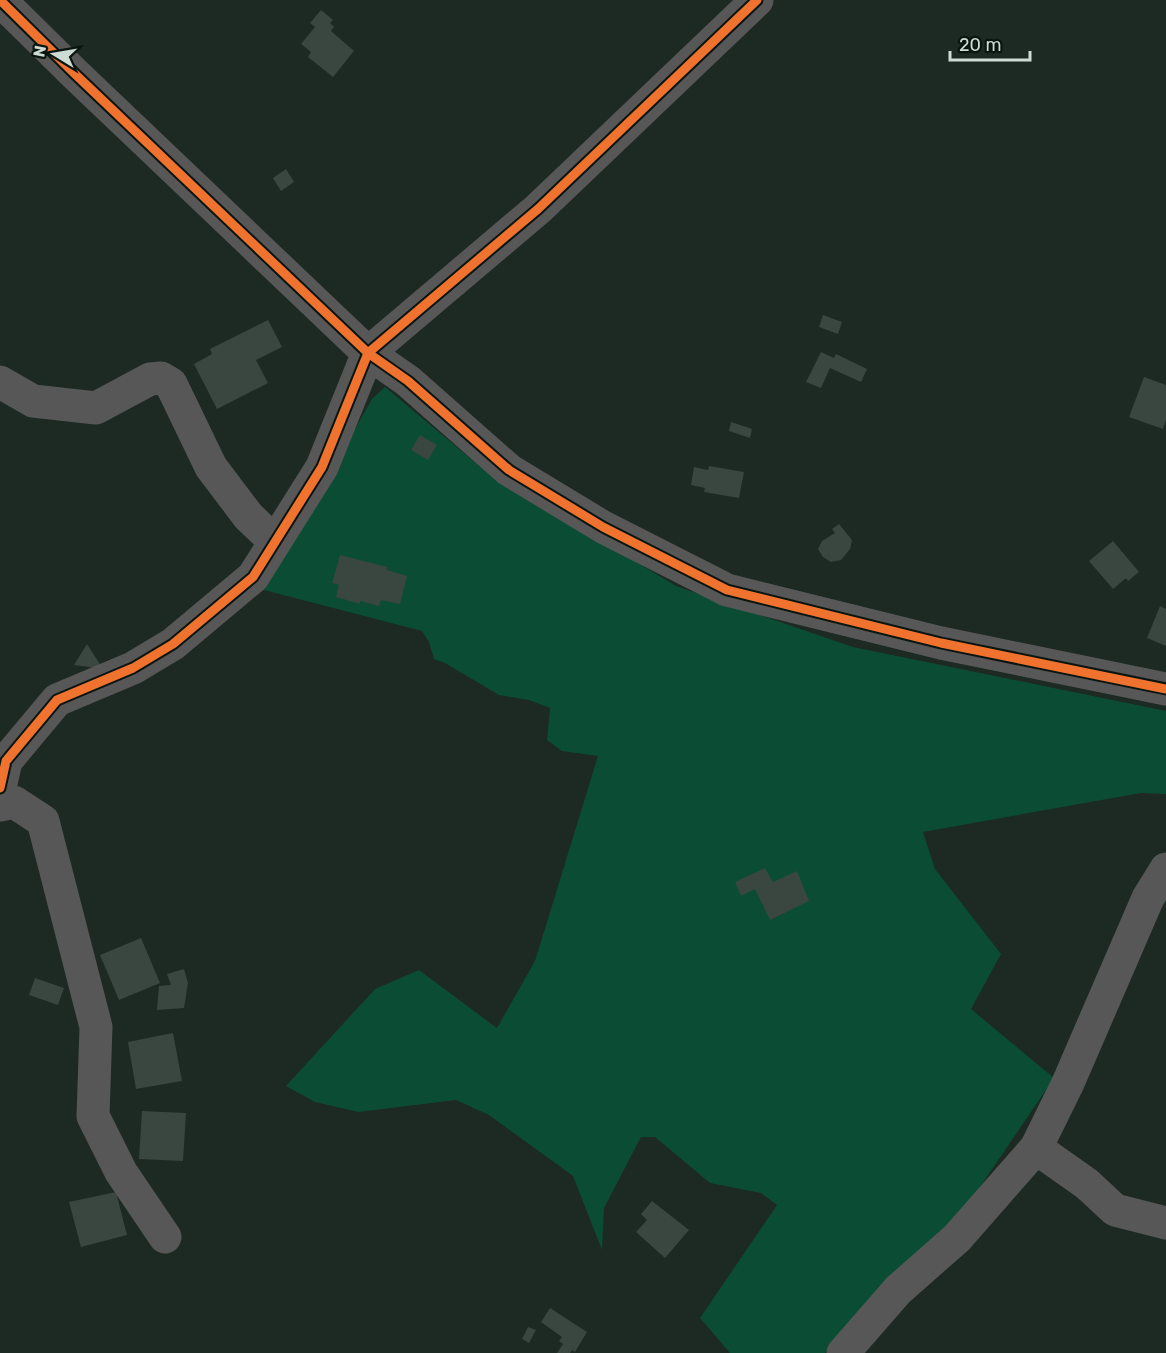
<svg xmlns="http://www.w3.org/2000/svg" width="1166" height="1353" font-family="Rubik,sans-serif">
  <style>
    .green { fill: #0b4c35 }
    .building { fill: #3a4640 }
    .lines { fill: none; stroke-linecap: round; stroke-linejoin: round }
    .minor { stroke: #575758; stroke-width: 33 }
    .cycleway-casing { stroke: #0a1510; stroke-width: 13 }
    .cycleway { stroke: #ef722f; stroke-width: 9 }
  </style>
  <rect width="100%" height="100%" fill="#1d2923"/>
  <path class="green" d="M385 387 483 469 676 586 853 647 1166 711V794L1141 793 923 832 935 869 1001 954 971 1009 1054 1078 950 1231 870 1298 825 1353H730L700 1318 777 1205 761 1193 710 1183 655 1137H641L604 1208 602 1250 573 1176 489 1115 456 1100 358 1112 315 1102 286 1086 375 989 419 970 497 1028 535 961 598 756 562 751 547 740 550 708 529 700 499 695 445 663 434 659 429 642 422 631 264 590 372 399Z"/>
  <path class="building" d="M321 10 333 20 330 23 334 27 331 31 354 51 333 77 308 57 311 52 301 44 315 27 310 23Z
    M286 169 294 182 281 191 273 178Z
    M823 315 842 322 838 334 819 327Z
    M268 320 282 347 256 360 268 383 217 409 194 364 212 354 210 349Z
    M821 352 834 358 836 354 867 369 861 382 830 368 821 388 806 382Z
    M1144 377 1166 385V420L1163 429 1129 417Z
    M731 422 752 429 750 438 729 431Z
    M420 435 437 445 428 460 411 450Z
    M709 466 744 472 739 498 704 492 705 488 691 485 694 467 708 470Z
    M839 524 852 540 850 549 841 560 831 562 823 557 818 549 822 541 835 533 832 529Z
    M1113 541 1139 572 1128 581 1126 578 1113 589 1089 561Z
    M340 555 387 567V570L407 576 400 604 381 600 379 606 360 601V604L336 597 339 585 332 583Z
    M1160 606 1166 609V646L1147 638Z
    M87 644 103 669 74 665Z
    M765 868 773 882 797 871 809 901 770 920 755 889 741 896 735 882Z
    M141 938 160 983 119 1000 100 955Z
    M184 969 188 983 184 1008 157 1010 159 986 171 985 167 974Z
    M35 978 64 988 58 1005 29 995Z
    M173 1033 182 1081 136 1089 128 1042Z
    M142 1111 186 1113 183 1161 139 1159Z
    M116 1192 127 1235 81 1247 69 1202Z
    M652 1201 689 1230 665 1258 636 1232 647 1220 641 1214Z
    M550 1308 587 1332 575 1352 572 1350 570 1353H557L563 1344 559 1341 562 1337 541 1322Z
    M528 1327 536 1330 529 1343 522 1339Z"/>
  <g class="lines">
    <path class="minor" d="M0 0 75 74 368 353 408 381 509 470 603 527 727 590 941 643 1166 689
      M0 382 33 401 96 408 150 379 161 378 171 384 211 467 248 516 275 542
      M0 788 6 761 57 700 133 668 173 644 253 577 322 467 368 353 538 209 757 0
      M0 805 14 802 43 821 96 1027 93 1116 121 1172 165 1237
      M1036 1148 1087 1184 1115 1210 1166 1223
      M843 1353 898 1290 957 1238 1036 1148 1068 1083 1148 898 1166 869"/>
    <g class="cycleway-casing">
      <path id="cycleway" d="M0 0 75 74 368 353 408 381 509 470 603 527 727 590 941 643 1166 689
        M0 788 6 761 57 700 133 668 173 644 253 577 322 467 368 353 538 209 757 0"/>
    </g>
    <use href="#cycleway" class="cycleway"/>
  </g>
  <g transform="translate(54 54) rotate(281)" stroke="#0a1510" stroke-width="4.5" paint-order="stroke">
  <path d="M0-4.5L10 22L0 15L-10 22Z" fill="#ccdbd3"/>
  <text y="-9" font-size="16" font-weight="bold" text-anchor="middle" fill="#ccdbd3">N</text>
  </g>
  <path d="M950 51v9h80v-9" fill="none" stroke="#ccdbd3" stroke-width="3"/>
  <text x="959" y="51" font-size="18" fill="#ccdbd3" stroke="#0a1510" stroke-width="4.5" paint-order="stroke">20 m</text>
</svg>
